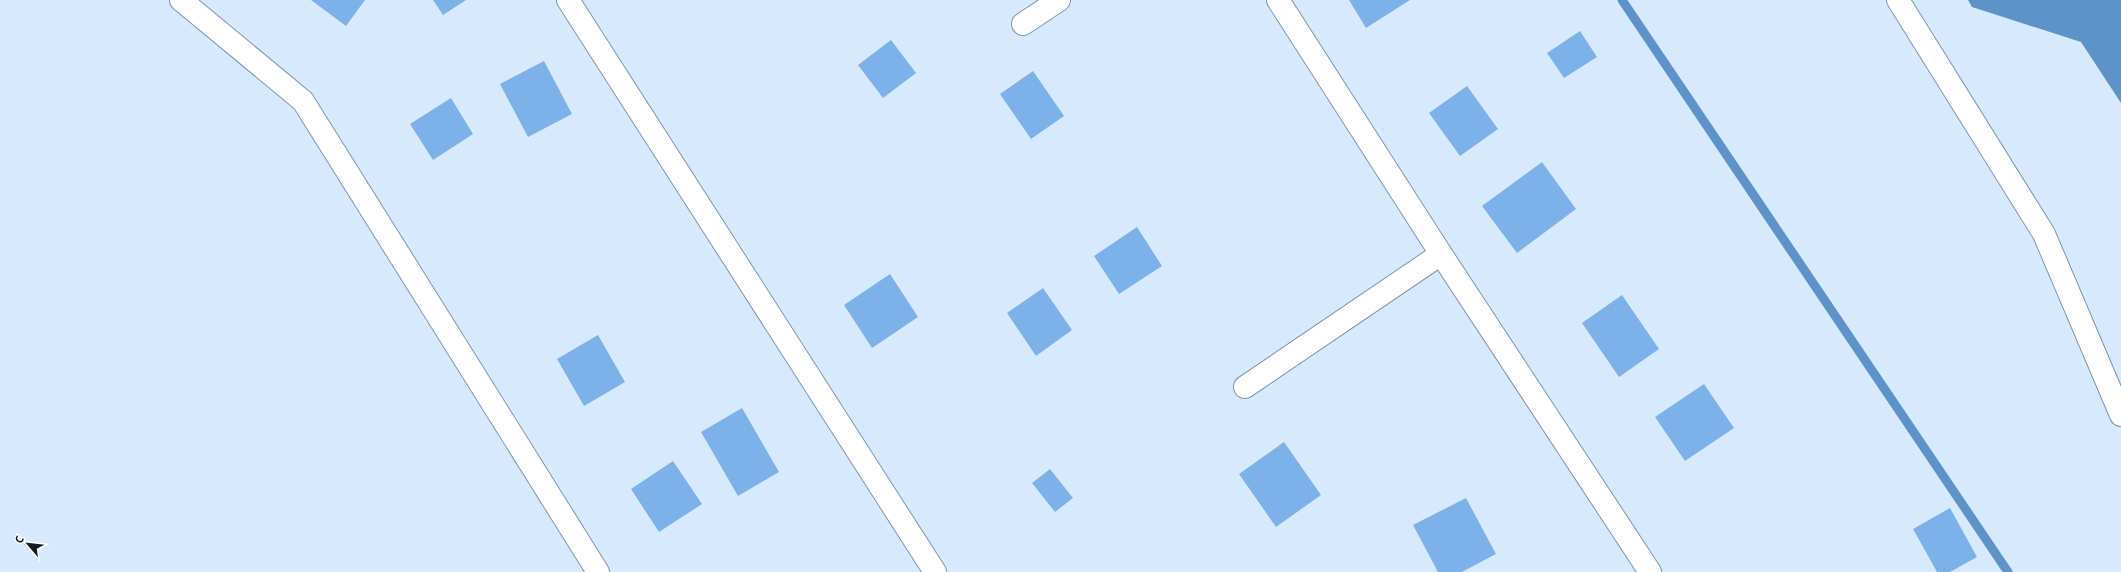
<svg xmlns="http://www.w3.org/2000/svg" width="2121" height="572" font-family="'PT Sans',sans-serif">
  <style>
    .water { fill: #5e93c9 }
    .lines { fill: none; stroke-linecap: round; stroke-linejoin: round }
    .stream { stroke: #5e93c9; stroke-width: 9 }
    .building { fill: #7cb2e9 }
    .minor-casing { stroke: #8296ac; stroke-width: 24 }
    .minor { stroke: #fff; stroke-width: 22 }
  </style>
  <rect width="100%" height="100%" fill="#d7e9fc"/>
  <path class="water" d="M1968 0H2121V103L2081 42 1972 7Z"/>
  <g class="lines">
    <path class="stream" d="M1622 0 2008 572"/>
  </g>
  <path class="building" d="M311 0H365L346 26Z
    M433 0H466L443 15Z
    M1349 0H1410L1366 28Z
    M1580 31 1597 57 1564 78 1547 53Z
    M891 40 916 73 883 98 858 65Z
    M544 61 572 114 528 137 500 84Z
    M1033 71 1064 116 1031 139 1000 94Z
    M1467 86 1498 129 1460 156 1429 113Z
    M451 98 473 134 433 160 410 124Z
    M1542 162 1576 209 1517 253 1482 206Z
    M1137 227 1162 266 1119 294 1094 256Z
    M890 274 918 317 872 348 844 305Z
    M1043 288 1072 330 1036 356 1007 313Z
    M1622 295 1659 349 1619 377 1582 323Z
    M598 335 625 382 584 406 557 359Z
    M1704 384 1734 428 1685 461 1655 417Z
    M742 408 779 472 738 496 701 432Z
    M1284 442 1321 495 1276 527 1239 474Z
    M673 461 702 504 659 532 631 489Z
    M1050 469 1073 498 1055 512 1032 483Z
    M1466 498 1496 554 1462 572H1438L1413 525Z
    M1950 508 1977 557 1950 572H1937L1913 529Z"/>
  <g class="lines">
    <g class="minor-casing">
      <path id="minor" d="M181 0 303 101 598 572
        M568 0 935 572
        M1278 0 1441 254 1650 572
        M1898 0 2044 234 2121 415
        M1023 24 1059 0
        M1245 387 1441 254"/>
    </g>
    <use href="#minor" class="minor"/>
  </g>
  <g transform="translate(28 544) rotate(298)" stroke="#ffffff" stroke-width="3" paint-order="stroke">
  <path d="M0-3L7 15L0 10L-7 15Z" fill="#121a22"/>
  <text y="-6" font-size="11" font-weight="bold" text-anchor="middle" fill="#121a22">С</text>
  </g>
</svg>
